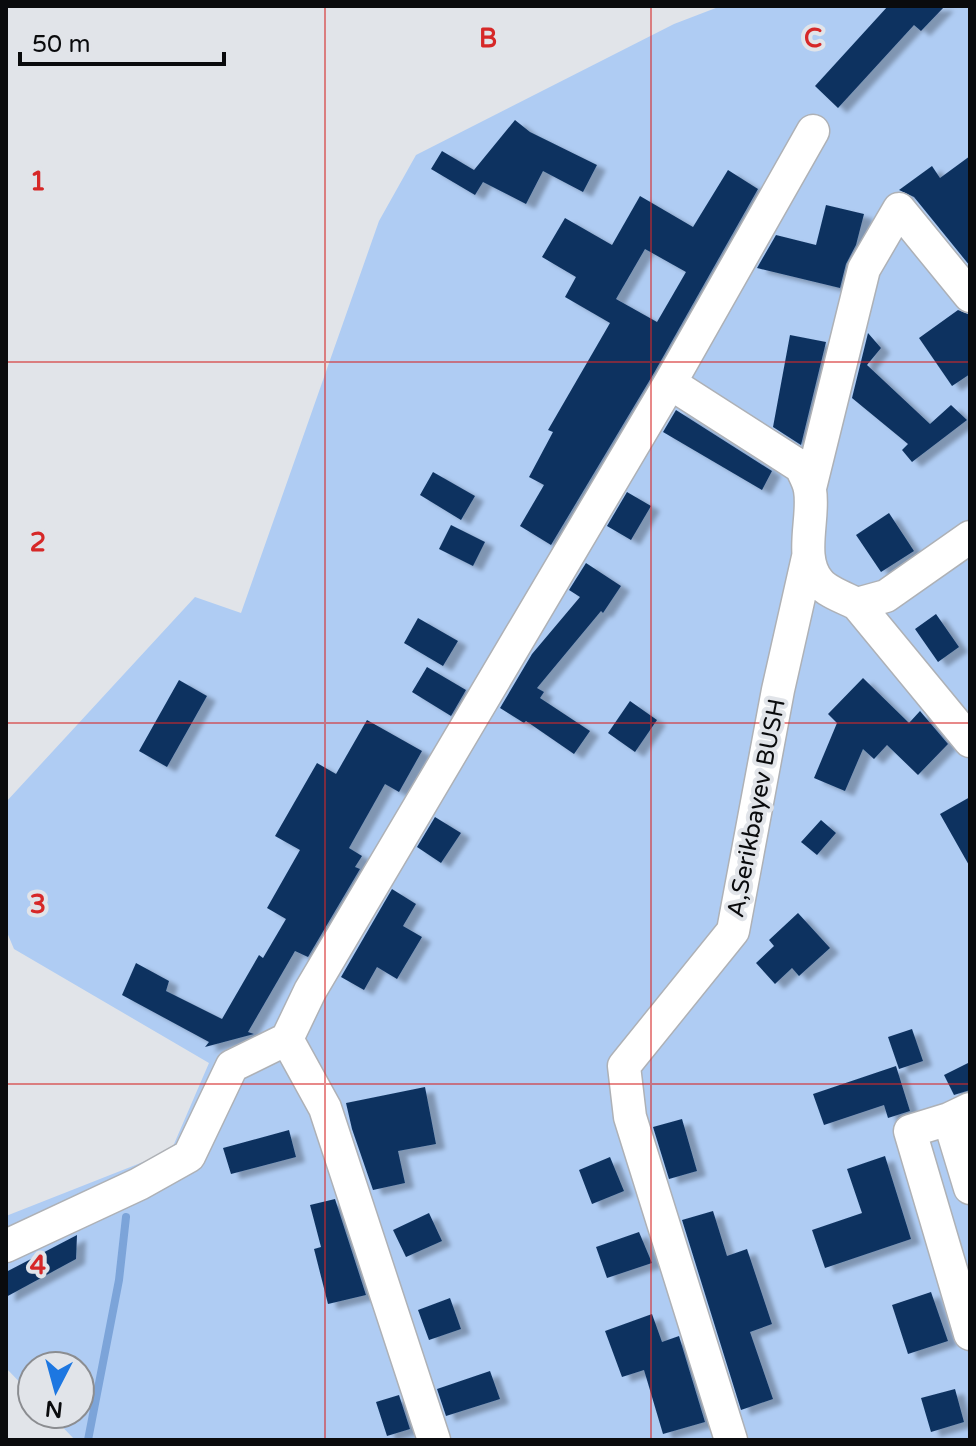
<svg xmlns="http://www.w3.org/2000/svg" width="976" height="1446" font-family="'Varela Round',sans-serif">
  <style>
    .green { fill: #afccf3 }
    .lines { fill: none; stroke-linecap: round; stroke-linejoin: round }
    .stream { stroke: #7ca4d9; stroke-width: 8 }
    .building { fill: #0f3360; fill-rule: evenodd; filter: url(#shadow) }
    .street-casing { stroke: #aeb1b6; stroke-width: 35 }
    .street { stroke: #fff; stroke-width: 32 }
    .grid { fill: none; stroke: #d62828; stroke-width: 2; stroke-opacity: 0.55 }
    .labels { text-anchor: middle; stroke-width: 8; stroke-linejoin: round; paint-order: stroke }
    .street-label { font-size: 24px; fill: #0a0b0d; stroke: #e1e4e9 }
    .grid-label { font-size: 26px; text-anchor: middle; font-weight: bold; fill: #d62828; stroke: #e1e4e9; stroke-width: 8; stroke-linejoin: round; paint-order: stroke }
  </style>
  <defs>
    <filter id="shadow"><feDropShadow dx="9" dy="5" stdDeviation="2" flood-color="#0004"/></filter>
  </defs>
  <rect width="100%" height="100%" fill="#e1e4e9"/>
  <path class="green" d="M721 6H970V1440H75L50 1414H80V1366H32V1395L6 1368V1216L171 1151 209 1063 14 949 6 930V802L195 597 241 613 379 221 416 155 674 24Z"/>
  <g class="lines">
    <path class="stream" d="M88 1440 119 1280 126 1217"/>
  </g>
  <path class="building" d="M888 6H945L921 31 914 25 838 108 815 86Z
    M515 120 530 132 597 165 583 192 543 171 526 204 483 182 475 195 431 169 442 151 474 170Z
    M970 156V266L914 197 899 190 932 166 940 178Z
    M728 170 758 189 654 373 551 545 520 526 544 485 529 477 553 432 548 430 610 323 565 297 576 277 542 257 565 218 612 245 640 196 693 227ZM645 249 686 272 657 322 616 299Z
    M826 205 864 214 856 245 846 264 840 288 757 268 776 235 816 245Z
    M958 310 970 315V374L952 386 919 338Z
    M868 333 881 348 867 365 930 424 951 405 967 420 912 462 902 450 908 444 852 398Z
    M790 335 826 342 801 445 773 427Z
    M676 410 772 471 762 490 663 432Z
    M433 472 475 496 461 520 420 495Z
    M627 492 651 506 631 540 607 526Z
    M889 513 914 551 881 572 856 535Z
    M451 525 485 542 473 566 439 549Z
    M586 563 621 586 603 613 601 611 537 688 544 692 540 698 590 731 574 754 526 721 524 723 500 708 532 654 580 597 569 590Z
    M936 614 959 647 938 662 915 629Z
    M418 618 458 641 443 666 404 643Z
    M427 667 466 690 451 716 412 692Z
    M863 678 909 723 920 711 948 744 918 775 887 745 874 759 863 749 845 791 814 778 837 723 828 714Z
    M179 680 207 696 167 767 139 751Z
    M630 701 657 720 635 752 608 733Z
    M367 720 422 751 399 792 385 784 349 848 362 856 355 867 360 869 308 957 295 951 248 1032 254 1034 205 1047 209 1042 122 995 136 963 169 981 166 991 222 1019 259 955 263 958 286 919 267 908 300 850 275 836 317 763 336 774Z
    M970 797V867L940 814Z
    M435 817 461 833 441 863 417 847Z
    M821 820 836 833 817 855 801 842Z
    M392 889 416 904 403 926 422 937 397 979 377 967 364 990 341 977Z
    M798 913 830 948 799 976 792 968 775 984 756 963 774 946 769 940Z
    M912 1029 923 1061 899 1069 888 1037Z
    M970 1062V1090L954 1095 944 1075Z
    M896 1066 910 1111 888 1118 884 1105 824 1125 813 1094Z
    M425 1087 436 1144 398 1151 405 1183 373 1190 352 1129 346 1103Z
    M682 1119 697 1171 669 1179 653 1127Z
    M289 1130 296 1157 231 1174 223 1148Z
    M885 1156 911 1239 825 1268 812 1230 862 1213 847 1169Z
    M610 1157 624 1191 592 1204 579 1170Z
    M335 1199 366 1295 328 1304 314 1249 321 1247 310 1205Z
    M713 1211 727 1256 747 1249 772 1324 750 1332 773 1399 741 1410 682 1220Z
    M429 1213 442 1241 406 1257 393 1230Z
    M639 1232 652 1263 607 1278 596 1247Z
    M77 1235 76 1259 6 1297V1272Z
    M931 1292 948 1341 908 1354 892 1305Z
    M450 1298 461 1329 429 1340 418 1310Z
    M652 1314 662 1342 679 1336 705 1422 663 1434 644 1370 622 1377 605 1331Z
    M490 1371 500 1399 446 1416 437 1389Z
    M955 1389 964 1422 931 1432 921 1398Z
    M399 1395 410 1429 387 1436 376 1402Z"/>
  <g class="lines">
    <g class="street-casing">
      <path id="street" d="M670 383 801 467C804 474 809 482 810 490 815 518 798 558 819 582 827 592 845 598 857 604L886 596 970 537
        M810 488 864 269 899 209 970 296
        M857 604 970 741
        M287 1039 325 1108 434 1440
        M970 1109 949 1119 910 1131 970 1334
        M949 1119 970 1188
        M6 1246 139 1184 189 1156 232 1066 287 1039 310 991 670 383 813 131
        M731 1440 630 1117 624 1066 733 931 778 690 808 557"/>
    </g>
    <use href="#street" class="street"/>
  </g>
  <path class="grid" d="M325 6V1440M651 6V1440M6 362H970M6 723H970M6 1084H970"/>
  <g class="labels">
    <g class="street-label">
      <text transform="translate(756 808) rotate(-79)" y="8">A,Serikbayev BUSH</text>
    </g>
  </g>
  <g class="grid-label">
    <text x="488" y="47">B</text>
    <text x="813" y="47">C</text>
    <text x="38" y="190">1</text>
    <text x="38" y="551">2</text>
    <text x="38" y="913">3</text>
    <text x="38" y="1274">4</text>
  </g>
  <rect width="976" height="1446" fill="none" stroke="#0a0b0d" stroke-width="16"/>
  <g transform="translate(56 1390) rotate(186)"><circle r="38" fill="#e1e4e9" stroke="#8b8d91" stroke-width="2"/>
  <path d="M0-6L14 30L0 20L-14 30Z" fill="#1d77e1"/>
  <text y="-12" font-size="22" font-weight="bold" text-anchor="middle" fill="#0a0b0d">N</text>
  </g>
  <path d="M20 52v12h204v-12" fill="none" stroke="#0a0b0d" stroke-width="4"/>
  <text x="32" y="52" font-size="24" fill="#0a0b0d" stroke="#e1e4e9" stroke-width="6" paint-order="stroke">50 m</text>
</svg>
